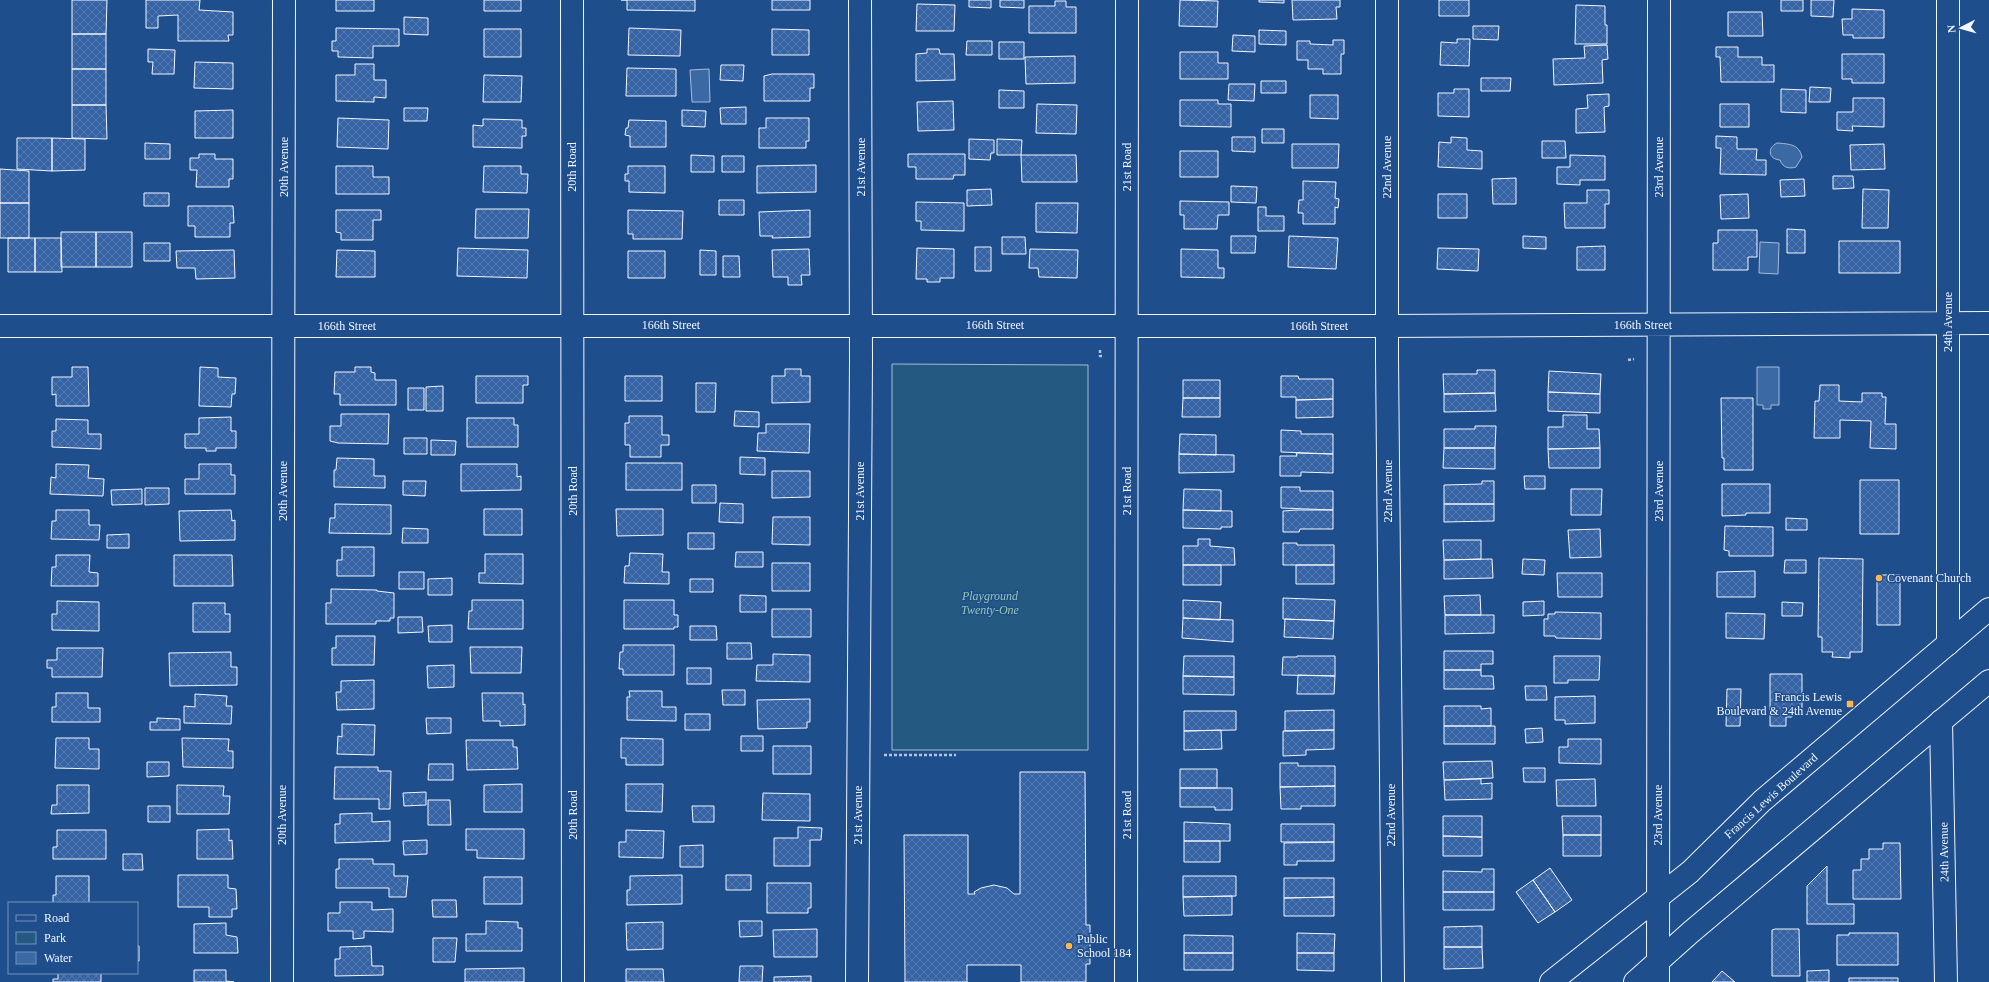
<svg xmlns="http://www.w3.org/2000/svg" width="1989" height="982" font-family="Georgia,serif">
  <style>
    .green { fill: #245a82; stroke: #a8bbd7 }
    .water { fill: #3b69a3; stroke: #a8bbd7 }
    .building { fill: url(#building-cross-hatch); stroke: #f2f6ff }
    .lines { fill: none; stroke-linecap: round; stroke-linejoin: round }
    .street-casing { stroke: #f2f6ff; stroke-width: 24 }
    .primary-casing { stroke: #f2f6ff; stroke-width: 24 }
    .path { stroke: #b3c4dc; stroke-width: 2.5; stroke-dasharray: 3 2; stroke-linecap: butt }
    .street { stroke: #1f4e8c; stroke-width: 22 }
    .primary { stroke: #1f4e8c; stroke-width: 22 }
    .poi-dot { fill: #ffb74d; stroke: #1f4e8c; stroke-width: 1.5 }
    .labels { text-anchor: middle; stroke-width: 3; stroke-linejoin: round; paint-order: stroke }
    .street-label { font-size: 12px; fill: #f2f6ff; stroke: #1f4e8c }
    .poi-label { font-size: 12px; fill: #f2f6ff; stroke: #1f4e8c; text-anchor: start }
    .park-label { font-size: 12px; font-style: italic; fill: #97c8a6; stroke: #1f4e8c }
  </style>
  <defs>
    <pattern id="building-cross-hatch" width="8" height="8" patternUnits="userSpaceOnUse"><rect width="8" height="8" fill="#3563a3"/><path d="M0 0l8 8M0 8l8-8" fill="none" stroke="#537ab1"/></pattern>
  </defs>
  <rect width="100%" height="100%" fill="#1f4e8c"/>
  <path class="green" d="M892 364 1088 365V750H892Z"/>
  <path class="water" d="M709 69 710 102H692L690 70Z
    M1777 143C1789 144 1799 144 1802 157L1796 167C1789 169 1783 168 1780 160 1768 159 1767 148 1777 143Z
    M1760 242 1779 243 1778 274 1759 273Z
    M1757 367H1779V405H1771V409H1763V405H1757Z"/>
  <path class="building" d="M72 0H107L106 34H72Z
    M146 0H200L199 10 233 12V35H228L229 41H178V15L158 16V28H146Z
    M336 0H374V11H336Z
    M484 0H521V11H484Z
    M621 0H695V11L627 10V0Z
    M772 0H810V10H772Z
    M969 0H991V8L969 7Z
    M1000 0H1024V8L1000 7Z
    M1180 0 1218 1 1217 27 1179 26Z
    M1259 0H1284V3L1259 2Z
    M1292 0H1340V7H1336L1337 19 1293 20Z
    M1439 0H1469V16H1439Z
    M1781 0H1803V11H1781Z
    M1811 0H1834L1833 17 1811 16Z
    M1055 1H1066V7H1076V33H1029V6H1055Z
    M917 4 955 5 954 31H916Z
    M1576 5 1605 6V25H1607V44H1575Z
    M1852 9 1884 10V38H1853V35H1843L1842 19H1852Z
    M1728 12H1762L1763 36H1728Z
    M404 17 428 18V35L404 34Z
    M1473 26H1499L1498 40 1473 39Z
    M336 28 399 29V46H373V58L338 57V51H332V41H336Z
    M629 28 681 30 680 56 628 55Z
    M484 29H521V57H484Z
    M772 29 809 30V55H772Z
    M1259 30 1286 31V45L1259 44Z
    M72 34H106V69H72Z
    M1233 35 1255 36V52L1232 51Z
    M1457 39H1470L1469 66 1440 65 1441 42 1457 43Z
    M1333 40H1344V54H1341V74H1323V69H1308V60H1297V41H1310V44L1333 45Z
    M967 41H992V55H966Z
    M999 42H1024V59H999Z
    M1607 45 1608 59 1602 60 1603 83 1554 85 1553 59 1585 58 1584 46Z
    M1716 47H1738V57H1762V65H1774V82H1721L1720 57H1716Z
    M148 49 175 50 174 74H152L153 62H148Z
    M927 49H939L940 54H954L955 80 916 81V54L927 53Z
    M1180 52H1218V63H1228V79H1180Z
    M1842 54H1884V83H1852V79H1842Z
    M1075 56V83L1026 84 1025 57Z
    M195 62 233 63V89L194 88Z
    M355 64H374V80H386V98L374 97V102L336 101V75H355Z
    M721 65H744L743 81 720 80Z
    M627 68 676 69V96H626Z
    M72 69H106V105H72Z
    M772 74H814V88H810V101H764V76Z
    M484 75 522 76 521 102H483Z
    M1481 78H1511L1510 91H1481Z
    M1261 81H1286V93H1261Z
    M1229 84H1255L1254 101 1228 100Z
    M1810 87 1831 88 1830 102H1809Z
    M1454 89H1469V117L1438 116V93H1454Z
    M1781 89 1806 90V113L1781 112Z
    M999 90 1024 91V108H999Z
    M1609 94V106L1604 107 1605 132 1576 133V109L1588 108 1587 95Z
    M1310 95H1338V119L1310 118Z
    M1853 98H1884V127L1852 126 1853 131 1837 130V112H1853Z
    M1180 100H1218V104H1231V127L1180 126Z
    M953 101 954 130 918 131 917 102Z
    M1037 104 1077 105 1076 134 1036 133Z
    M1720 104H1749V127H1720Z
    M72 105H106L107 139 72 138Z
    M746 107V124H721L720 108Z
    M404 108H428L427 121H404Z
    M233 110V138H195V111Z
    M682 110 706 111 705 127 682 126Z
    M338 118 389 120 388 149 337 147Z
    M766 118H809V141H806V148H759V128H766Z
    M483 119 522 120V128H526V136H522V148L473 147V125L483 126Z
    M629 120 666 121V147H630V136L625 135 626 128H628Z
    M1262 129H1284V143H1262Z
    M1716 136 1737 137V149H1757L1756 160H1766V175L1720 174 1721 148H1716Z
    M1232 137H1255V152L1232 151Z
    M1451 137 1467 138V150L1482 151V169L1438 167 1439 142 1451 143Z
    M17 138H52V171L17 169Z
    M52 138 85 139V170L52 171Z
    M969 139 994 140V153H991L990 160 969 159Z
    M997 139 1022 140 1021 155H997Z
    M1542 141H1565L1566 158H1542Z
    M145 143 170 144V159H145Z
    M1292 144H1339L1338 168H1292Z
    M1884 144 1885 169 1851 170 1850 145Z
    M1180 151H1218V177H1180Z
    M199 154H215V159H233V179H229V187H196L197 170H190V158H199Z
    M908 154H965V175H954L953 179H916V167H908Z
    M691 155 714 156V172H691Z
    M1021 155H1076L1077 182H1022Z
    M1570 155 1605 156V180H1580V185L1557 184V167H1570Z
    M722 156H744V172H722Z
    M816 165V192L757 193V166Z
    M336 166H373V177H389V194H336Z
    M484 166H521V174H528L527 193 483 192Z
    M628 166H665V193L629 192V181H625V174H628Z
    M0 169 29 171V203H0Z
    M1833 176H1853L1854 188 1833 189Z
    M1516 178V204H1493L1492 179Z
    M1804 179 1805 196 1781 197 1780 180Z
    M1303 181 1336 182 1335 198 1339 199 1338 208 1335 207V224H1303V213H1298L1299 200H1303Z
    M1231 186 1257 187 1256 203 1231 202Z
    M991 189 992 205 967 206V190Z
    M1863 189 1889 190 1888 228H1862Z
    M1587 190H1609V204H1605V228H1565L1564 203H1587Z
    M144 193H169V206H144Z
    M1438 194H1467V218H1438Z
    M1748 194 1749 218 1721 219 1720 195Z
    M719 200H744V215H719Z
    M1180 201 1229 202V215H1218L1217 229H1184V215H1180Z
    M916 202 964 203V231L921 230V221H916Z
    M0 203H29V238H0Z
    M1036 203H1078L1077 233 1036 232Z
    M188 206H233L234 223H230V237H195V226H188Z
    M1258 207H1266V216H1284V231H1258Z
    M476 209H529L528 238H475Z
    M336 210H381V220H373V240H341V233L336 232Z
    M628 210 683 211 682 239H633V234H628Z
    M810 210V237L772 238 773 236H760L759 212Z
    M1787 229 1805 230V253H1787Z
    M1718 230H1757V257H1748V270H1713V243H1718Z
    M61 232H96V267H61Z
    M96 232H132V267H96Z
    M1231 236H1256L1255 253H1231Z
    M1289 236 1338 238 1336 269 1288 267Z
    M1523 236 1546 237V249L1523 248Z
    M1002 237H1025L1026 254H1002Z
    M8 238H35V272H8Z
    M35 238H61L62 272H35Z
    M1839 241H1900V273H1839Z
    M144 243H170V261H144Z
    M1605 246V270H1577V247Z
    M975 247H991V271H975Z
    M458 248 528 250 527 278 457 276Z
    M917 248 954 249V278H940V282H927V279H916Z
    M1438 248 1479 249 1478 271 1437 269Z
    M809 249 810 275H801L802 285H788V277H773L772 250Z
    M1030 249 1078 250 1077 278 1039 277 1038 268H1029Z
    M1181 249 1218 250V268H1224V278L1181 277Z
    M234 250 235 278 196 279 195 268H177L176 251Z
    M337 250 375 251V277H336Z
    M700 250 716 251V275H700Z
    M628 251H665V278H628Z
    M723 256H739L740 277H723Z
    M72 367H88L89 406H56V394L52 395V377H72Z
    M200 367 218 368V377L236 378 235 394H232L231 407 199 406Z
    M355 367H371V372L375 373V380H396V405H340V394H334L335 372H355Z
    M785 369H801V376H810V402L772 403V376H785Z
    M1477 370H1495V393L1444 394 1443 374H1477Z
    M1549 371 1601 374 1600 394 1548 392Z
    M476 376H528V385H523V403H476Z
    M625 376H662V401H625Z
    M1281 376H1298L1299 379H1333V399L1296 400V397H1281Z
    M1183 380H1220V398H1183Z
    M696 383H716L715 412H696Z
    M1820 385H1839V401L1862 402V393H1882V397H1886L1885 424H1896V449L1870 448 1871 421 1840 420V438H1814L1815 401H1819Z
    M443 386V411H426V387Z
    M408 388H424V410H408Z
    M1548 392 1600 394V413L1548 411Z
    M1495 393 1496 411 1444 412V394Z
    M1183 398H1220V417H1182Z
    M1721 398H1753V470H1724V458H1722Z
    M1333 399V417L1296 418V400Z
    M735 411 759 412V427L734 426Z
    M341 414H389L388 444 338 443 330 441V426H341Z
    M1563 415H1587V429H1599L1600 448 1548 449V427H1563Z
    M629 416H662V435H669V445H661V457H630V445H625V423H629Z
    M231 417V431H236V448H216V451H206V448H185V434H199V418Z
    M467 418H514V425H518V447H467Z
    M56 419 88 420V434H101V449L52 447V431H56Z
    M766 424H810L809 453 757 451 758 433H766Z
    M1475 426H1496L1495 448H1444V429H1475Z
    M1281 430 1301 431V434H1333V454L1281 452Z
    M1180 434 1216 435V455L1179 454Z
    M404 438H427V454H404Z
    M431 440 456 441 455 455H431Z
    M1444 448H1495V469L1443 468Z
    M1600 448V468H1549L1548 449Z
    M1296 453 1333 454V473L1301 472V476H1280V456H1297Z
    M1179 454 1234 455V472L1179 473Z
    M740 457 765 458V475L740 474Z
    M337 458 374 459V476H385V488L334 487V470H336Z
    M626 463H682V490H626Z
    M56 464 89 465 88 478 104 479 103 496 50 494 51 477 56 478Z
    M199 464H231V475H235V494H185V479H199Z
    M461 464H517V477L521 476V490L461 491Z
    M772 471H810V497L772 498Z
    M1524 476H1545V489H1525Z
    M1860 480H1899V534H1860Z
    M403 481H426L425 496 403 495Z
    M1482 481H1494V504H1444V485L1482 484Z
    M1722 484H1770V513H1746V515L1722 516Z
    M692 485H716V503H692Z
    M1281 487H1300V491H1333V510L1281 508Z
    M145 488H169V504L145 505Z
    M142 489V504L112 505 111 490Z
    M1184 489 1221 490V511L1183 510Z
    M1571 489H1602L1601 515H1571Z
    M720 503 743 504V523L719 522Z
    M335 504 391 505V534L329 533 330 518H335Z
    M1444 504H1494V521L1444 522Z
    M484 509H522V535H484Z
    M616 509H663V535L617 536Z
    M56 510H89V525H100L99 540 51 539 52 521H56Z
    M231 510 232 521 235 520V540L180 541 179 511Z
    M1183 510 1232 511V527H1221V529L1183 528Z
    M1296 510H1333V529H1300L1299 532H1283V511Z
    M773 517H810V545L772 544Z
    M1786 518 1807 519V530H1786Z
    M1725 526 1773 527V556H1729V551L1724 550Z
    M403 528 428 529V543H402Z
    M1600 529 1601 557 1570 558 1568 530Z
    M688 533H714V549H688Z
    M129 534V548H107V535Z
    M1198 539H1210V546L1234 548 1235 565H1183V546H1198Z
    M1443 540H1481V559L1444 560Z
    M1283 543H1297V545H1334V565H1283Z
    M342 547H374V576H337V560H342Z
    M736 552H763V567H735Z
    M630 553 663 554 662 572H669V584L624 583 625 566H629Z
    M485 554H523V584L479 583V573H485Z
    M56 555H90L89 572 98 573V586H51L52 567H56Z
    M174 555H232L233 586H174Z
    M1819 558 1863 559 1862 652H1850V658L1832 657 1833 652H1822V637H1818Z
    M1492 559 1493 578 1444 579V560Z
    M1523 559 1545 560 1544 575 1522 574Z
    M1785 560H1806V573H1784Z
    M772 563H810V591H772Z
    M1183 565H1221V585H1183Z
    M1296 565H1334V584H1296Z
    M1755 571V597H1717V572Z
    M399 572H424V589H399Z
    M1557 573H1602V597H1558Z
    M1877 575H1900V625H1877Z
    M452 578V595H428V579Z
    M690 579H713V592H690Z
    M331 589 377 590V591L394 593V618H390V621H376V624H326V603H331Z
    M740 595 766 596V612H740Z
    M1480 595 1481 615H1445L1444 596Z
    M1283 598 1335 600 1334 621 1283 619Z
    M472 600H523V629H468L469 611H472Z
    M624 600H674V615H678V627H674V629H624Z
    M1183 600 1221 602 1220 620 1183 618Z
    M57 601 99 602V631L52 630V614H57Z
    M1544 601V615L1523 616V602Z
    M1782 602 1803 603 1802 616H1782Z
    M193 603H225V614H230V632H193Z
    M772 609H811V637H772Z
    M1555 612 1601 613V639L1556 638 1555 636H1544V619H1548V614H1555Z
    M1726 613 1765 614 1764 639 1726 638Z
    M1445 615H1494V633L1445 634Z
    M398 617H422L423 632 398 633Z
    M1183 618 1233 620V642L1182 638Z
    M1285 619 1334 621 1333 639 1284 637Z
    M452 625V642H429L428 626Z
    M690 626H716L717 640H690Z
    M336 636H375L374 665H332V648H336Z
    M727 643H751L752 659H727Z
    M623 645H674V675H623V669H619L620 652H623Z
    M470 647H522L521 673H471Z
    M57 648H103L102 677H52V668H47V660H57Z
    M1444 651H1493V664H1481V670H1444Z
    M231 652V667H237V685L170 686 169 653Z
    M773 654 810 655V682L756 681 757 665H773Z
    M1184 656H1234V677L1183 676Z
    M1297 656H1335V676L1282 675 1283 657H1297Z
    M1554 656H1600L1599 680H1568V683H1554Z
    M454 665V687L428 688 427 666Z
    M687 668H711V684H687Z
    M1444 670H1481V676H1493L1494 689H1444Z
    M1770 674H1802V711H1792V717H1786V726H1770Z
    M1298 675 1335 676 1334 694H1297Z
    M1183 676 1234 677V695L1183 694Z
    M374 680V709L337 710 336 692H341V681Z
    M1525 686H1546L1547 700H1526Z
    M1727 689H1741L1740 726H1726Z
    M722 690H745V705H723Z
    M629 691H662V707H676V721L627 720V697H630Z
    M56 693H88V708H100V722H52V707H56Z
    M482 693H523V705L525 704V725L500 726V721H483Z
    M195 694 227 696 226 706H232L231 724 184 723V706L195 707Z
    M1595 696V723L1565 724V720H1555V697Z
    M810 699V722H807V728L758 729 757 700Z
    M1444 706H1481V709L1491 708V726H1444Z
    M1334 710V730L1285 731V711Z
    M1184 711H1236V730L1184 731Z
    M685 714H710V730H685Z
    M157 718 180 719V730H150V722H157Z
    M426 718H451V733L427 734Z
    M342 724 375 725 374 755 337 754 338 736 342 737Z
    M1444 726H1495V744H1444Z
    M1542 728 1543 742 1526 743 1525 729Z
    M1221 730 1222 749 1184 750V731Z
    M1334 730V749L1306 750V755L1283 756V731Z
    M741 736H763V751H741Z
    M56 738H89V749H99V769L55 768Z
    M182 738 229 739 228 751H233V768L183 767Z
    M621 738 663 739V765H626V758H621Z
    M1568 739H1601V764L1559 763V747H1568Z
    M466 740H513V747H517L518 769 467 770Z
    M773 746H811V774H773Z
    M1492 761 1493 778 1444 780 1443 762Z
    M147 762H169V776L147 777Z
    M1280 763H1298V766H1335V786L1280 787Z
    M429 764H453V780H428Z
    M335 767H378V771H391L390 809H379V799H334Z
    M1523 768H1545V782H1524Z
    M1180 769H1217V788H1180Z
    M1020 772H1085L1086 925H1090V964H1086V982H1021V965H967V982H905L904 835H968V894H975L974 892 981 888 994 885 1007 888 1014 894H1020Z
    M1481 779V784L1492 783V799L1445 800 1444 780Z
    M1595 779 1596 806H1557L1556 780Z
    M522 784V812H484V785Z
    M626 784H663L662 812 626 811Z
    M57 785H89V813L51 814 52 805H57Z
    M177 785 224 786 223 796H230L229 814H177Z
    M1335 786V806H1301V809H1281L1280 787Z
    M1180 788H1232V810H1215V807H1180Z
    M426 792V805L404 806 403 793Z
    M763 793 810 794V821L762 820Z
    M428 800H450L451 825H428Z
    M148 806H170V822H148Z
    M692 806H714V822H693Z
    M372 813V822L390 821V841L335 843V824H340V814Z
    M1443 816H1482V837L1443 836Z
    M1562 816H1601V835H1563Z
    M1184 822 1230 824V841H1184Z
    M1281 824H1334V842H1281Z
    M798 827 822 828 821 840H810V866H774V838H798Z
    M229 829V841L232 840 233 859H197V830Z
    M466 829H524V859L477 858V850H466Z
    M57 830H106V859H53V847H57Z
    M626 830 664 831 663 858 619 857V842H626Z
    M1563 835H1601V856H1563Z
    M1443 836 1482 837V856H1443Z
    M427 840V854L404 855 403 841Z
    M1184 841H1220V862H1184Z
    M1334 842V861H1297V865H1284V843Z
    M1883 843H1900L1901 899H1853V870H1861V859H1869V849H1883Z
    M703 845V867H680V846Z
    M123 854H142L143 870H123Z
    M339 859H373V864H394V876H408L406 897H389V888H336V869H339Z
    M1827 866V904H1854V924H1807V886Z
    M1550 868 1572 900 1555 912 1533 880Z
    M1482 869H1494V892H1443V871L1482 872Z
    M178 875H228V888L236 889 237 909H232V917H209V907H178Z
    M682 875V904L627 905V890H630V876Z
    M726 875H751V890H726Z
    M56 876H89V903H53V895H56Z
    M1183 876H1236V896L1183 897Z
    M484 877H522V904H484Z
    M1284 878H1334V897L1284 898Z
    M1533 880 1555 912 1538 923 1516 892Z
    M767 883H811V908H808V913H767Z
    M1443 892H1494V910H1443Z
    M1232 896V915L1184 916 1183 897Z
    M1334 897V916H1284V898Z
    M432 900H456L457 917H433Z
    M340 902H372V910L393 909V932L364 931V938L353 939V931H328V913H340Z
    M486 921 518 922V928H522V951H466V934H486Z
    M739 921H762V936L740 937Z
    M663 922V949L627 950 626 923Z
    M226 923V935L237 937 238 953H194V924Z
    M1482 926V947H1444V927Z
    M817 929V957H774L773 930Z
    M1775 929H1799L1800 976H1772V930Z
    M1297 933 1335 934 1334 953H1297Z
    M1849 933H1898V965H1837V935H1849Z
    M1184 935 1233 936V953H1184Z
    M433 938H457L455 962H433Z
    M137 946H139V961H137Z
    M371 946 372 966H383V975L335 976V959H340V947Z
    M1444 947H1482L1483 968 1444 969Z
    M1184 953H1233V970H1184Z
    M1297 953H1334V971L1297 970Z
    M740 966H763L762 982H739Z
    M524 968V982H465V969Z
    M626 969H663L664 982H626Z
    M194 970H226V981L234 982H194Z
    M1829 970V982H1807V971Z
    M1722 971 1735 982H1712Z
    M58 973H101V982H53V979H58Z
    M811 976V982H774V977Z
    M1849 978H1898V982H1849Z"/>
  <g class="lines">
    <g class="street-casing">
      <path id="street" d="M572 0 573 982
        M1387 0V358L1393 982
        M1948 0V644
        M0 326H1387L1989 323
        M1941 721 1946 982
        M282 982 284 0
        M857 982 861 359 860 0
        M1126 982 1127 0
        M1658 982 1659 0"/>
    </g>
    <g class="primary-casing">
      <path id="primary" d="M1551 982 1690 872 1762 801 1989 609
        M1635 982 1691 932 1989 681"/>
    </g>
    <path class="path" d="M1100 350V356H1103
      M1628 360 1634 359
      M884 755H956"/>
    <use href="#street" class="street"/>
    <use href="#primary" class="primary"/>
  </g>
  <g class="poi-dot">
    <circle cx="1879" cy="578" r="4"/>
    <rect x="1846" y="700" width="8" height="8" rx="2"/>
    <circle cx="1069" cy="946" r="4"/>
  </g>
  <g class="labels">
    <g class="street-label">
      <text transform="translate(284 167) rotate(-90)" y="4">20th Avenue</text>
      <text transform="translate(572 167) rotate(-90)" y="4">20th Road</text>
      <text transform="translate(861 167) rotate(-90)" y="4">21st Avenue</text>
      <text transform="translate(1127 167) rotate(-90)" y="4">21st Road</text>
      <text transform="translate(1387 167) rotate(-90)" y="4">22nd Avenue</text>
      <text transform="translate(1659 167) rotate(-90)" y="4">23rd Avenue</text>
      <text transform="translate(1948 322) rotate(-90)" y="4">24th Avenue</text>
      <text x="671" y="329">166th Street</text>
      <text x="995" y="329">166th Street</text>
      <text x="1643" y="329">166th Street</text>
      <text x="347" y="330">166th Street</text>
      <text x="1319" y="330">166th Street</text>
      <text transform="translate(283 491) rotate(-90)" y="4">20th Avenue</text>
      <text transform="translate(573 491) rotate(-90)" y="4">20th Road</text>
      <text transform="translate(860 491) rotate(-90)" y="4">21st Avenue</text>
      <text transform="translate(1127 491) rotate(-90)" y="4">21st Road</text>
      <text transform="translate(1388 491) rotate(-90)" y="4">22nd Avenue</text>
      <text transform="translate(1659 491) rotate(-90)" y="4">23rd Avenue</text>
      <text transform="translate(1771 796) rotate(-42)" y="4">Francis Lewis Boulevard</text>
      <text transform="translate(282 815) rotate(-90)" y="4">20th Avenue</text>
      <text transform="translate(573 815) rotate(-90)" y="4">20th Road</text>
      <text transform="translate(858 815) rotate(-90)" y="4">21st Avenue</text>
      <text transform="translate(1127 815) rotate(-90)" y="4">21st Road</text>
      <text transform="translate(1391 815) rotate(-90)" y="4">22nd Avenue</text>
      <text transform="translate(1658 815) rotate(-90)" y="4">23rd Avenue</text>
      <text transform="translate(1944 852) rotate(-91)" y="4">24th Avenue</text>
    </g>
    <g class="poi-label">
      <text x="1887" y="582">Covenant Church</text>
      <text x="1842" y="701" text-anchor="end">Francis Lewis<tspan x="1842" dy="14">Boulevard &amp; 24th Avenue</tspan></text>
      <text x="1077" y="943">Public<tspan x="1077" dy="14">School 184</tspan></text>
    </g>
    <g class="park-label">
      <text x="990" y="600">Playground<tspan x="990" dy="14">Twenty-One</tspan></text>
    </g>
  </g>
  <rect x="8" y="902" width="130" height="72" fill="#1f4e8c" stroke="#7391ba"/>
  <rect x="16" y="915" width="20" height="6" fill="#1f4e8c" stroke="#7391ba"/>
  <text x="44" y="922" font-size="12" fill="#f2f6ff">Road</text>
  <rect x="16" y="932" width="20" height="12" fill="#245a82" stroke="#7391ba"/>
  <text x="44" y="942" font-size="12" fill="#f2f6ff">Park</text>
  <rect x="16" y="952" width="20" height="12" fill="#3b69a3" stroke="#7391ba"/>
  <text x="44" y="962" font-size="12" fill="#f2f6ff">Water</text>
  <g transform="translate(1961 28) rotate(264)" stroke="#1f4e8c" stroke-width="3" paint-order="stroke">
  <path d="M0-3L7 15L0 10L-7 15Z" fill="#f2f6ff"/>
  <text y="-6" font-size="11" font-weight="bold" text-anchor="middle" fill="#f2f6ff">N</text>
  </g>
</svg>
